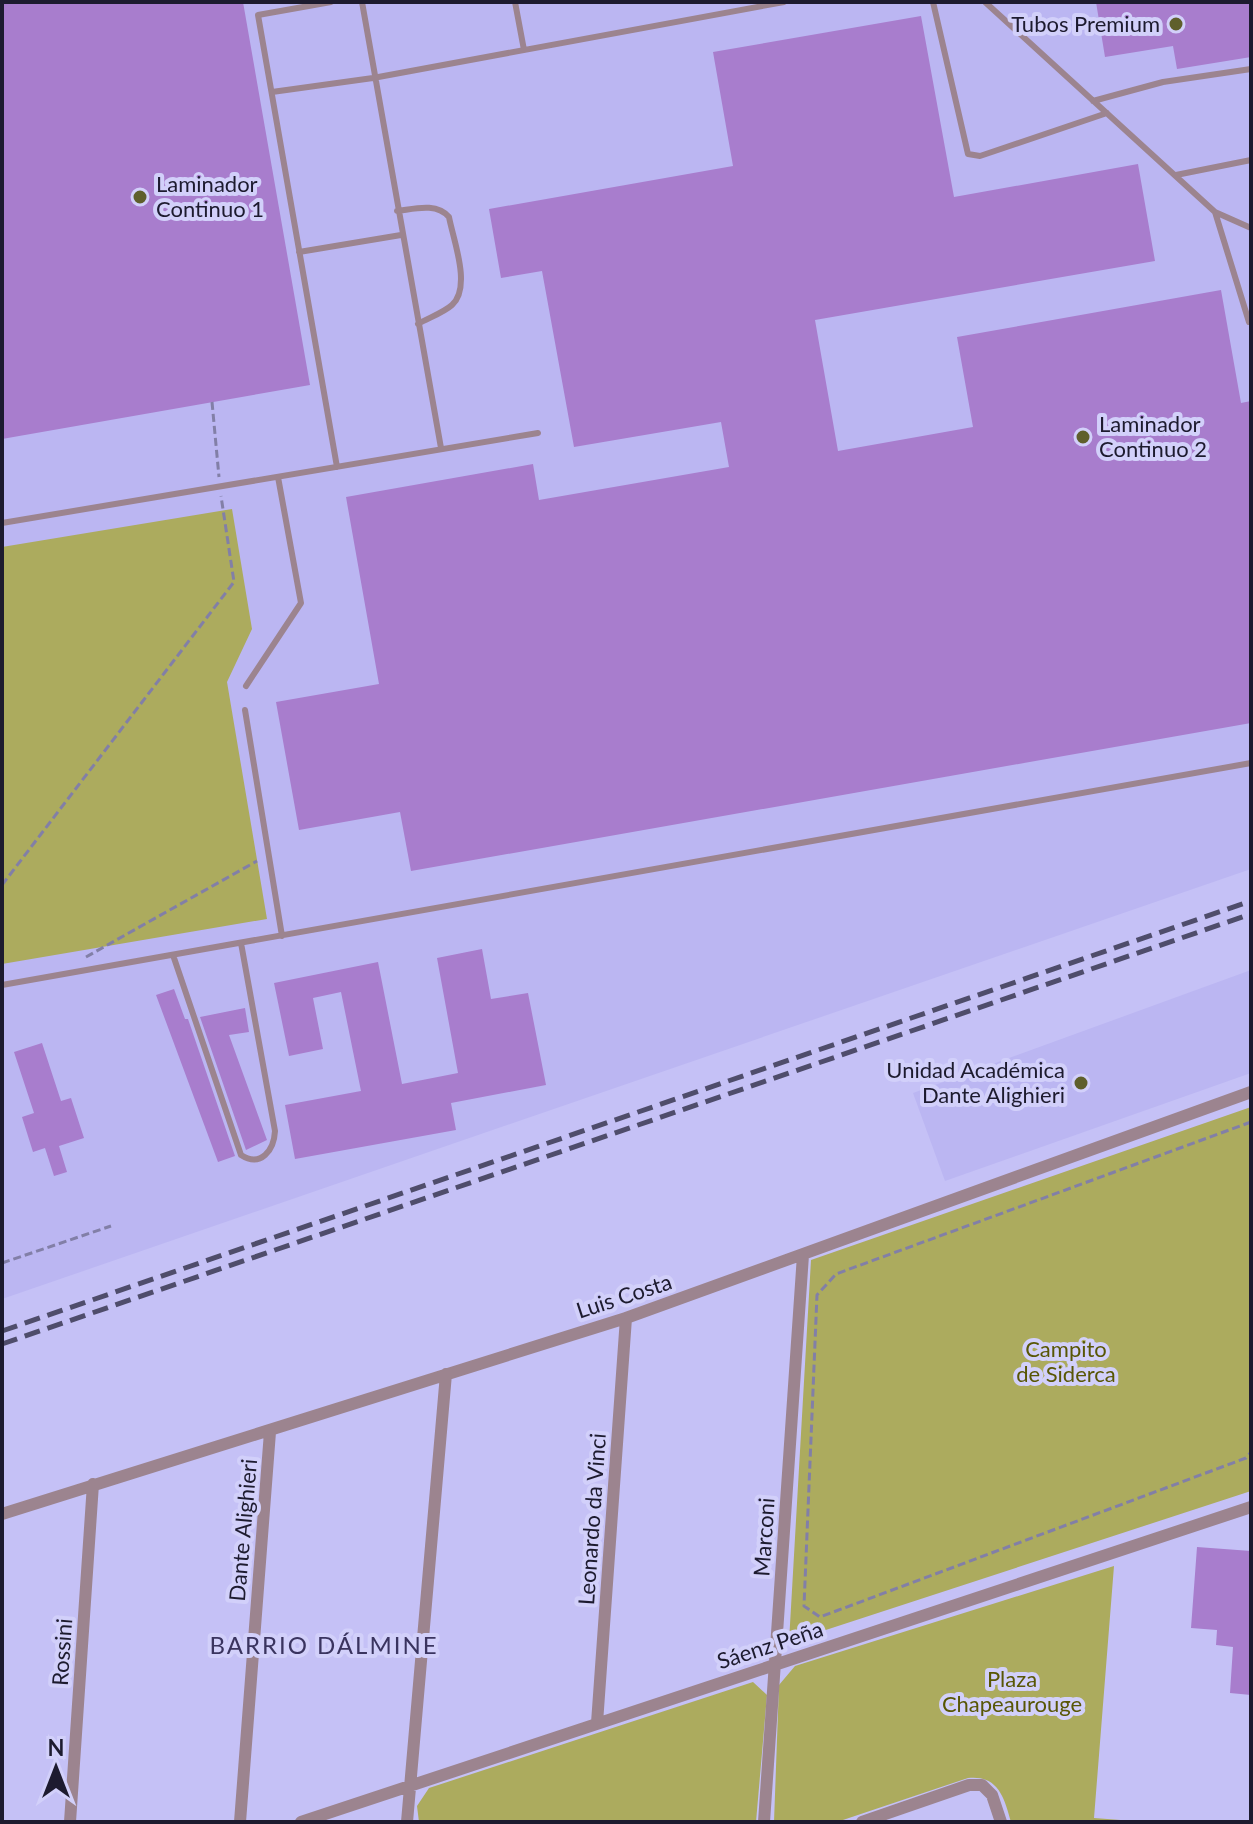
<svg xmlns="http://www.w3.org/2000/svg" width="1253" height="1824" font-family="Lato,sans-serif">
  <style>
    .built { fill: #bbb6f2 }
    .green { fill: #acab5e }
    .building { fill: #a87dcd }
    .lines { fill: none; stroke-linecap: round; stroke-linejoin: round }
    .path { stroke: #827fa7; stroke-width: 3; stroke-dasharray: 8 4; stroke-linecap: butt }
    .service { stroke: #9c848f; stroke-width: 6 }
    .minor { stroke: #9c848f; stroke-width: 12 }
    .rail { stroke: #4f4d6b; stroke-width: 5; stroke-dasharray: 16 8; stroke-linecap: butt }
    .poi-dot { fill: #5f5f2c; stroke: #d2d0fa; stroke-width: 3 }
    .labels { text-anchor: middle; stroke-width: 8; stroke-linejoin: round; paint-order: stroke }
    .poi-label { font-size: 22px; fill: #1d1b2f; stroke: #d2d0fa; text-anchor: end }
    .street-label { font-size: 22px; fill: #1d1b2f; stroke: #d2d0fa }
    .park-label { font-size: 22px; fill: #585605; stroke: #d2d0fa }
    .neighbourhood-label { font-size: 24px; letter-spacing: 2px; fill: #3a345f; stroke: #d2d0fa }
  </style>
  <rect width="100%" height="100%" fill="#c5c1f6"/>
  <path class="built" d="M2 2H1251V869L2 1299Z
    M1251 970V1073L945 1181 913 1093Z"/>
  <path class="green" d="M232 509 252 629 227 682 267 919 2 964V547Z
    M1251 1107V1491L789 1642 811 1260Z
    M1114 1566 1094 1818 1147 1822H1011C1004 1797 998 1775 968 1778L837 1822H774L779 1685 795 1666Z
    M753 1682 767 1695 756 1822H419L417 1806 429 1788Z"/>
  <path class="building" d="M2 2H243L310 385 2 439Z
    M1096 2H1251V57L1177 69 1173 46 1105 57Z
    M921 16 954 197 1138 164 1155 261 815 320 838 451 973 427 957 337 1221 290 1241 403 1251 401V723L411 871 400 812 299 830 276 702 379 684 346 497 533 464 539 500 729 467 721 422 574 447 542 271 501 278 489 209 733 166 713 52Z
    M482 949 491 999 528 993 546 1085 451 1103 456 1130 295 1159 285 1105 361 1091 341 992 313 998 323 1049 289 1056 274 983 378 962 402 1084 458 1073 437 958Z
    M174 989 185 1019H188L235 1156 218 1162 156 995Z
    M245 1008 249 1032 229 1035 267 1140 246 1150 200 1017Z
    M42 1043 61 1101 71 1098 84 1138 59 1146 67 1172 54 1176 45 1148 33 1152 22 1117 34 1113 14 1052Z
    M1197 1547 1251 1551V1695L1230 1693 1233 1647 1216 1645 1217 1630 1191 1628Z"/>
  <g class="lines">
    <path class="path" d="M212 402 219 477
      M2 885 234 582 221 496
      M86 957 257 861
      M1251 1122 836 1274 817 1295 804 1606 820 1617 1246 1458 1251 1452
      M2 1263 111 1226"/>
    <path class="service" d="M331 2 258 15 337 467
      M362 2 441 448
      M515 2 524 50
      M933 2 968 154 980 156 1107 113
      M985 2 1215 212 1251 228
      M272 92 373 78 784 2
      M1093 101 1163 82 1251 69
      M1176 175 1251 160
      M397 211C414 209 436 202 449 217 453 239 472 287 452 305 443 313 428 318 418 324
      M1215 212 1249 322
      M299 252 401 235
      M2 523 538 433
      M246 686 301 603 278 477
      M245 710 282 936
      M173 955 241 1155C261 1168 274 1150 275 1131L241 943
      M2 985 1251 763"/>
    <path class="minor" d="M2 1514 626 1318 1251 1092
      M597 1723 626 1318
      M70 1822 93 1484
      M240 1822 270 1432
      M301 1822 1251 1507
      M407 1822 446 1374
      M764 1822 803 1255
      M862 1822 969 1785H982L992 1795 1001 1822"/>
    <path class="rail" d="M2 1331 1251 901
      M2 1344 1251 914"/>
  </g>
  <g class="poi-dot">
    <circle cx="1176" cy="24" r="8"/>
    <circle cx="140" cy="197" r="8"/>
    <circle cx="1083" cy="437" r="8"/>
    <circle cx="1081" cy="1083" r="8"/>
  </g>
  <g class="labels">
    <g class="poi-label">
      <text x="1160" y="32">Tubos Premium</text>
      <text x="156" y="192" text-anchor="start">Laminador<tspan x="156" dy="25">Continuo 1</tspan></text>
      <text x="1099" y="432" text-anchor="start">Laminador<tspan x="1099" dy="25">Continuo 2</tspan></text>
      <text x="1065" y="1078">Unidad Académica<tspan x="1065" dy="25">Dante Alighieri</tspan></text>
    </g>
    <g class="street-label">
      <text transform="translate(624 1296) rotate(-18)" y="8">Luis Costa</text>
      <text transform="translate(592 1519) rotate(-86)" y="8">Leonardo da Vinci</text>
      <text transform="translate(243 1530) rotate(-85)" y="8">Dante Alighieri</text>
      <text transform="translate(764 1537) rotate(-86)" y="8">Marconi</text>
      <text transform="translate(770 1645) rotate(-18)" y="8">Sáenz Peña</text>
      <text transform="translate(62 1652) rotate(-86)" y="8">Rossini</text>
    </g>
    <g class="park-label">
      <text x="1066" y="1357">Campito<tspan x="1066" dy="25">de Siderca</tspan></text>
      <text x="1012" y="1687">Plaza<tspan x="1012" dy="25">Chapeaurouge</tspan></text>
    </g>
    <g class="neighbourhood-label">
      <text x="324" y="1654">BARRIO DÁLMINE</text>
    </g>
  </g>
  <rect width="1253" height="1824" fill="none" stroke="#1d1b2f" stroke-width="8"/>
  <g transform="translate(56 1768)" stroke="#d2d0fa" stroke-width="6" paint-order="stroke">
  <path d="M0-6L14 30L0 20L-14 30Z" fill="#1d1b2f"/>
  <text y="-12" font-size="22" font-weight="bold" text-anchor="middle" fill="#1d1b2f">N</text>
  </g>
</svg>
